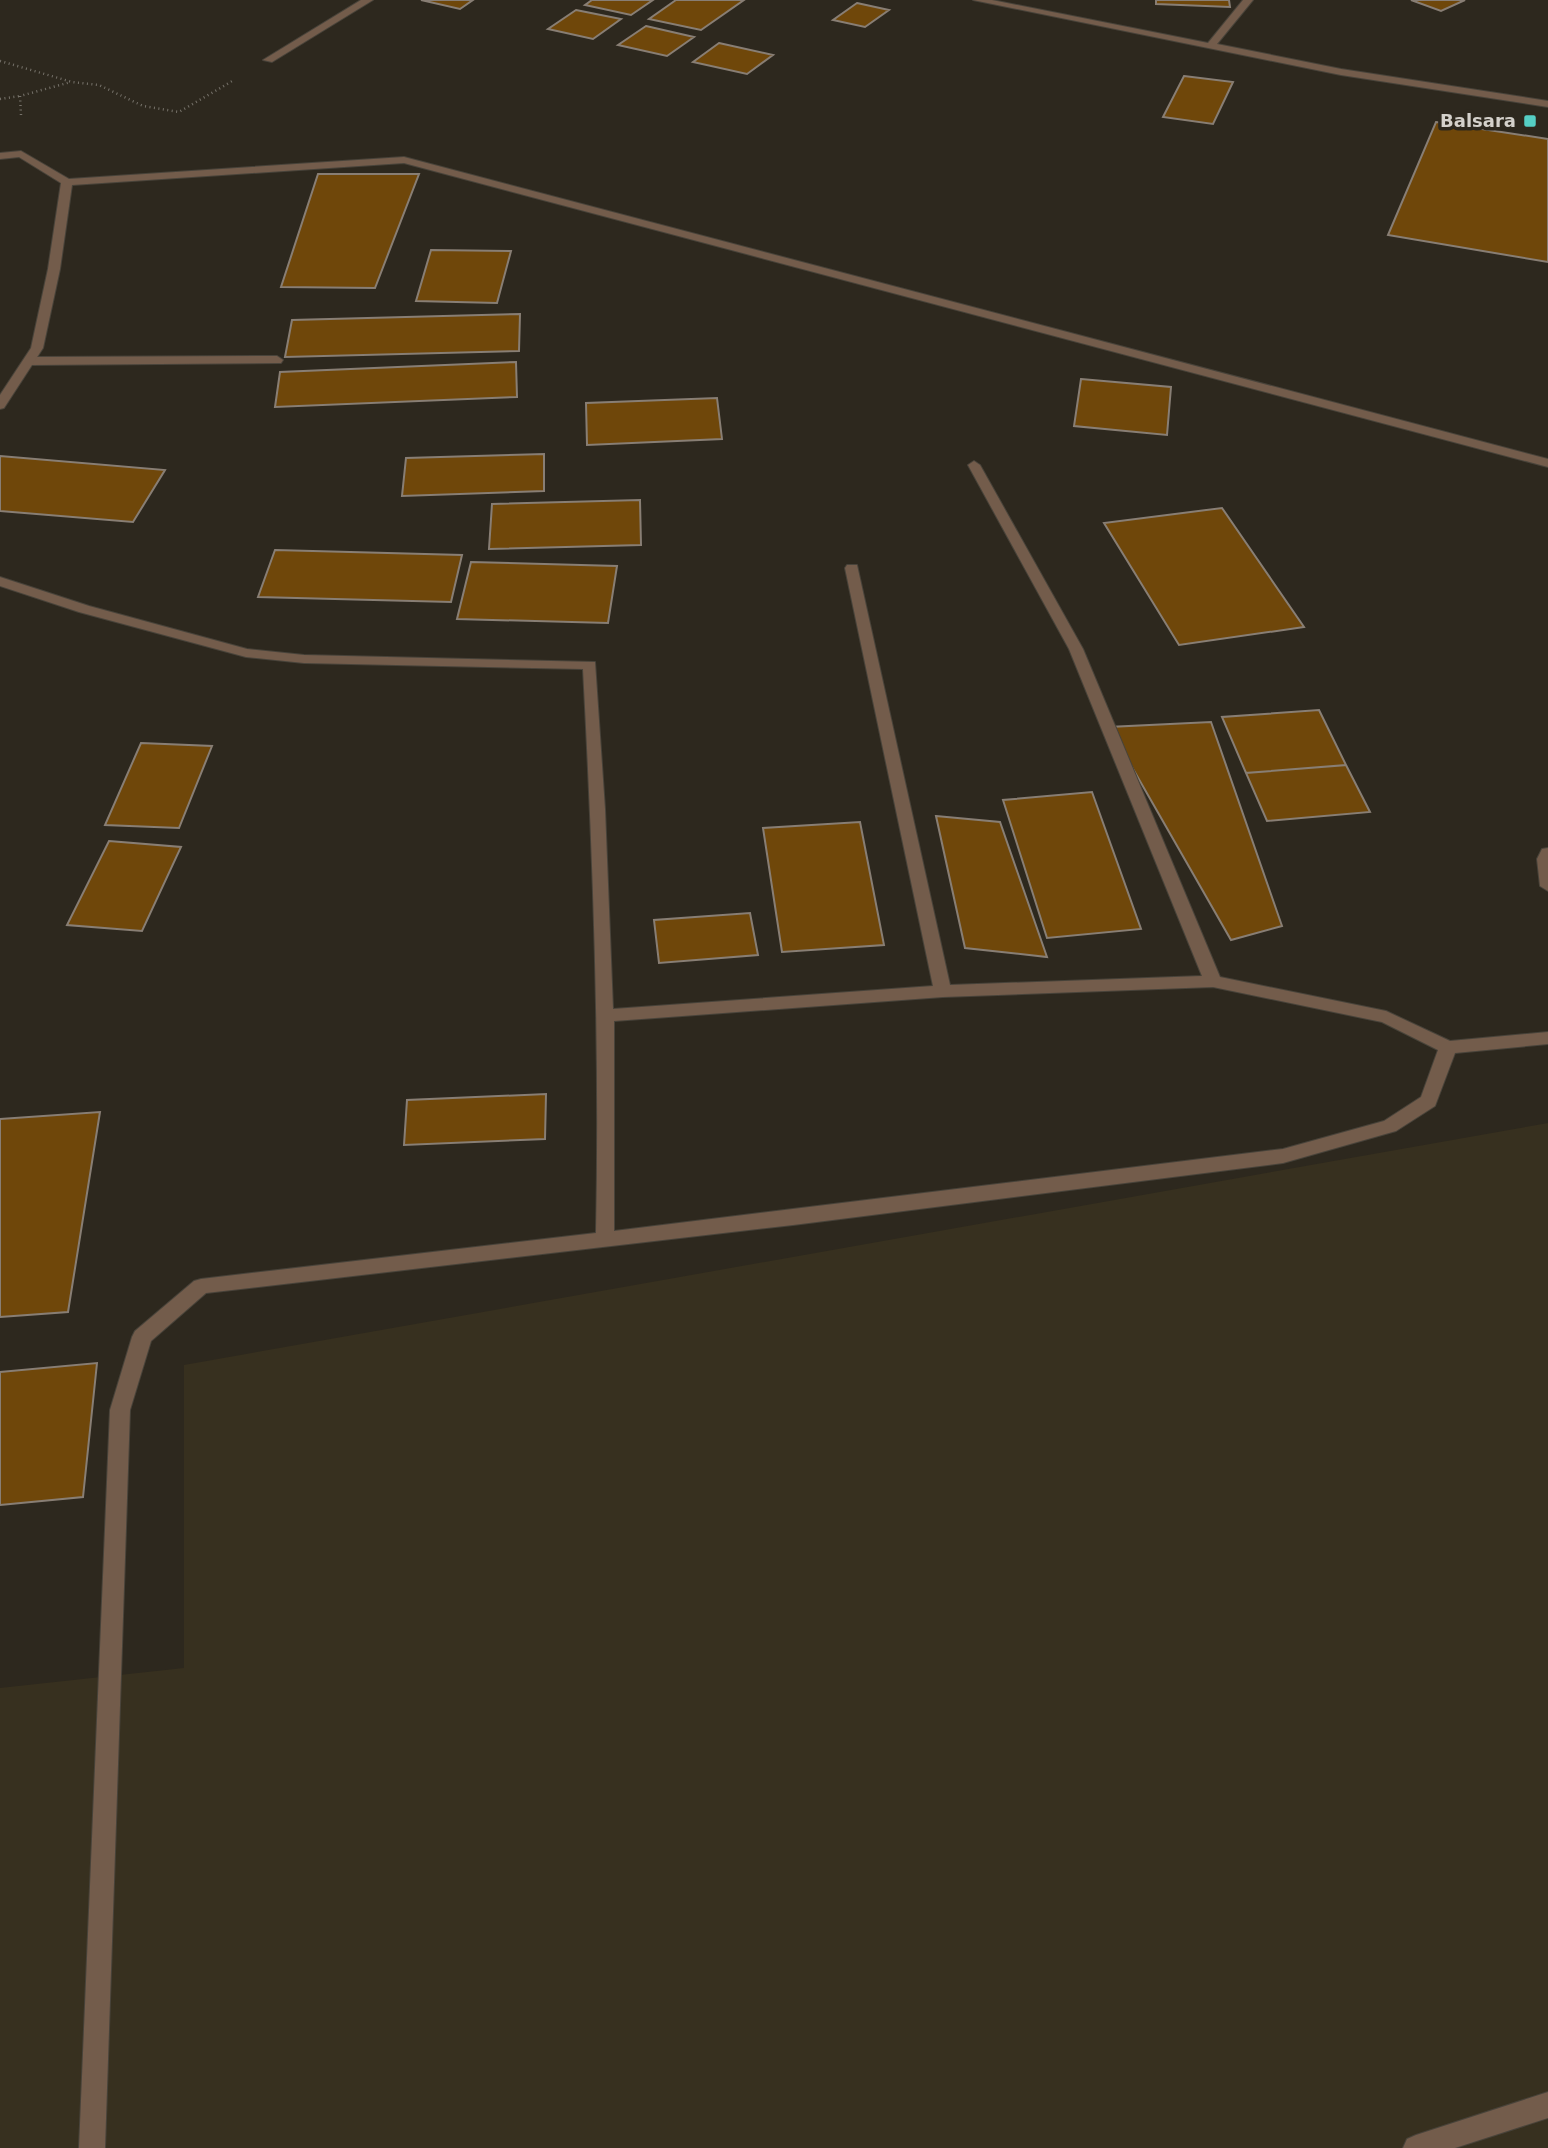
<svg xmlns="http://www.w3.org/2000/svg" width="1548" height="2148" font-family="'DejaVu Sans',sans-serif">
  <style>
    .built { fill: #37301f }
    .building { fill: #6f470a; stroke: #887e74; stroke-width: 2 }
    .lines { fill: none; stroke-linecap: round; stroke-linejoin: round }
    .service-casing { stroke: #48433a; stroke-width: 2 }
    .pedestrian-casing { stroke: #48433a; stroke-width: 2 }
    .minor-casing { stroke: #48433a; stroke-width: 2 }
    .path { stroke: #77736b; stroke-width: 2.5; stroke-dasharray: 1 3.5; stroke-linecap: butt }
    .service { fill: #735c4b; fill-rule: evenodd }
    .pedestrian { fill: #735c4b; fill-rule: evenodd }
    .minor { fill: #735c4b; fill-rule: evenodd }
    .poi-dot { fill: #55cec4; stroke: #2d281e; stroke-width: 2.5 }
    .labels { text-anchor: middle; stroke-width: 7; stroke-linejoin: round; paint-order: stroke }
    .far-poi-label { font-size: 18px; font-weight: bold; fill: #d4d1cb; stroke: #2d281e; text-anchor: end }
  </style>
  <rect width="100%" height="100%" fill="#2d281e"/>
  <path class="built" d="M1548 1123V2148H0V1688L184 1668V1365Z"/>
  <path class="building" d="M421 0H473L460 9Z
    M592 0H653L631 15 585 5Z
    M676 0H744L701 30 649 19Z
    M1156 0H1229L1230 7 1156 4Z
    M1411 0H1465L1441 11Z
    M857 3 889 10 865 27 833 20Z
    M576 10 621 19 593 39 548 29Z
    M646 26 694 37 667 56 618 45Z
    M719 43 773 55 747 74 693 62Z
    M1184 76 1233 82 1213 124 1163 117Z
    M1436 122 1548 139V262L1388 235Z
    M318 174H419L375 288 281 287Z
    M431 250 511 251 497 303 416 301Z
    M520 314 519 351 285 357 292 320Z
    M516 362 517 397 275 407 280 372Z
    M1081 379 1171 387 1167 435 1074 426Z
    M717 398 722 439 587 445 586 403Z
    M544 454V491L402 496 406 458Z
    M0 456 165 470 133 522 0 511Z
    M640 500 641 545 489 549 492 504Z
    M1222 508 1304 627 1179 645 1104 523Z
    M275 550 462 555 451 602 258 597Z
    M471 562 617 566 608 623 457 619Z
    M1319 710 1346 765 1246 773 1222 717Z
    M1211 722 1282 926 1231 940 1109 727Z
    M141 743 212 746 179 828 105 825Z
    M1346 765 1370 812 1267 821 1246 773Z
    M1092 792 1141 929 1047 938 1003 800Z
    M936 816 1000 822 1047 957 965 948Z
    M860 822 884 945 782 952 763 828Z
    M109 841 181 847 142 931 67 925Z
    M750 913 758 955 659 963 654 920Z
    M546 1094 545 1139 404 1145 407 1100Z
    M100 1112 68 1312 0 1317V1119Z
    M97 1363 83 1497 0 1505V1372Z"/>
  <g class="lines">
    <g class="service-casing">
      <path id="service" d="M277 356 283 360 281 363 31 365 25 361 31 357Z"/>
    </g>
    <g class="pedestrian-casing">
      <path id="pedestrian" d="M361 0H373L272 62 263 60Z"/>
    </g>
    <g class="minor-casing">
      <path id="minor" d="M973 0H992L1208 43 1243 0H1253L1217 44 1341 69 1548 101V107L1341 75Z
        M21 151 69 179 404 157 1548 459V467L404 163 72 185 60 269 43 348 4 408 0 409V395L31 348 48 269 61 183 19 157 0 159V153Z
        M974 461 980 465 1083 649 1220 977 1386 1011 1450 1041 1548 1032V1044L1455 1053 1435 1106 1396 1131 1283 1163 793 1225 206 1293 151 1341 130 1410 105 2148H79L110 1410 132 1337 135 1331 194 1281 201 1279 596 1233C600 1045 593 857 583 669L304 663 246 657 79 612 0 586V577L89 606 247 649 304 655 595 662 605 809 613 1009 933 986 845 568 847 565H857L950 985 1202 976 1069 649 968 465ZM1213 987 1382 1022 1438 1050 1421 1097 1384 1121 1283 1149 614 1231V1021L943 997Z
        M1548 848V891L1540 886 1537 859 1542 849Z
        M1548 2092V2118L1455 2148H1403L1407 2139 1416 2135Z"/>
    </g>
    <path class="path" d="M0 61 72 82 99 85 143 106 179 112 234 80
      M0 99 20 96
      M21 115 20 96 71 82"/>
    <use href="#service" class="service"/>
    <use href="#pedestrian" class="pedestrian"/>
    <use href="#minor" class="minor"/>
  </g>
  <rect class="poi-dot" x="1523" y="114" width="14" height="14" rx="3.5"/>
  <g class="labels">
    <g class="far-poi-label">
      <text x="1516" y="127">Balsara</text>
    </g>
  </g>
</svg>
